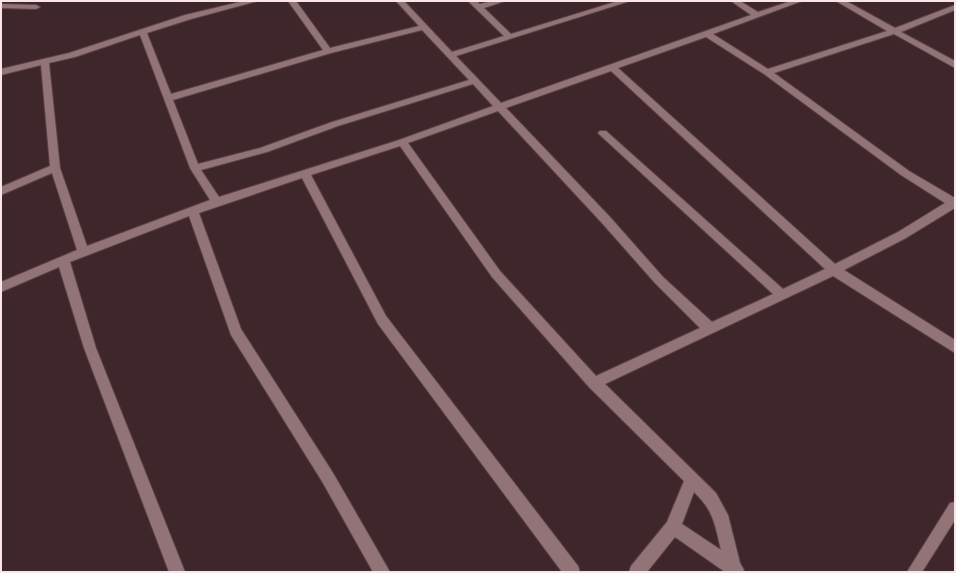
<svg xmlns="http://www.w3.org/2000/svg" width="956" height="573" font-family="Quicksand,sans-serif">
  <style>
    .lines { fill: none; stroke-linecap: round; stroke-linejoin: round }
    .lane-casing { stroke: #584347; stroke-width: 2 }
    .street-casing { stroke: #584347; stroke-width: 2 }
    .lane { fill: #917378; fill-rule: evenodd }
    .street { fill: #917378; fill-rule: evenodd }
  </style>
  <rect width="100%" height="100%" fill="#3f262b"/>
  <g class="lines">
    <g class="lane-casing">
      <path id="lane" d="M955 502V520L922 572H907L950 503Z"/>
    </g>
    <g class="street-casing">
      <path id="street" d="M244 1H258L191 19 147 33 171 94 323 50 288 1H296L330 48 419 26 396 1H404L452 52 504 36 468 1H476L480 4 492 1H505L484 8 511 34 618 1H630L456 56 501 103 751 15 731 1H740L758 12 791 1H802L713 34 768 69 887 31 836 1H846L895 28 955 5V10L901 32 955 61V68L894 34 774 73 909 171 955 198V208L906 238 844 270 955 340V353L833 276 605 384 716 493 728 515 740 563 744 570 743 572H725L675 537 647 572H629L631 566 667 522 684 481 589 387 492 277 400 146 311 175 386 316 578 566 580 572H562L378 324 302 178 199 213 241 329 333 473 390 572H373L323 483 231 335 189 216 70 262 96 348 185 572H169L84 348 59 267 1 292V282L77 250 52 173 1 195V187L50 166 41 65 1 75V69L69 53 185 15ZM422 30 469 80 332 122 260 148 198 164 173 100 331 53ZM140 35 190 168 210 200 87 246 60 168 49 63 75 57ZM706 37 764 74 901 175 945 203 898 232 835 264 618 68ZM611 71 825 269 783 289 606 131H600L598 133 600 135 773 294 712 322 663 277 610 217 506 108ZM473 84 493 106 399 140 219 197 201 170 267 152 338 126ZM498 111 602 223 655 283 700 328 596 376 500 271 408 143ZM694 492C714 511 715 525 721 550L682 524Z
        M1 4 36 5 40 7 36 9 1 8Z"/>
    </g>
    <use href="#lane" class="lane"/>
    <use href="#street" class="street"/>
  </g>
  <rect width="956" height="573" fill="none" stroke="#f8e6e9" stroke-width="4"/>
</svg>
